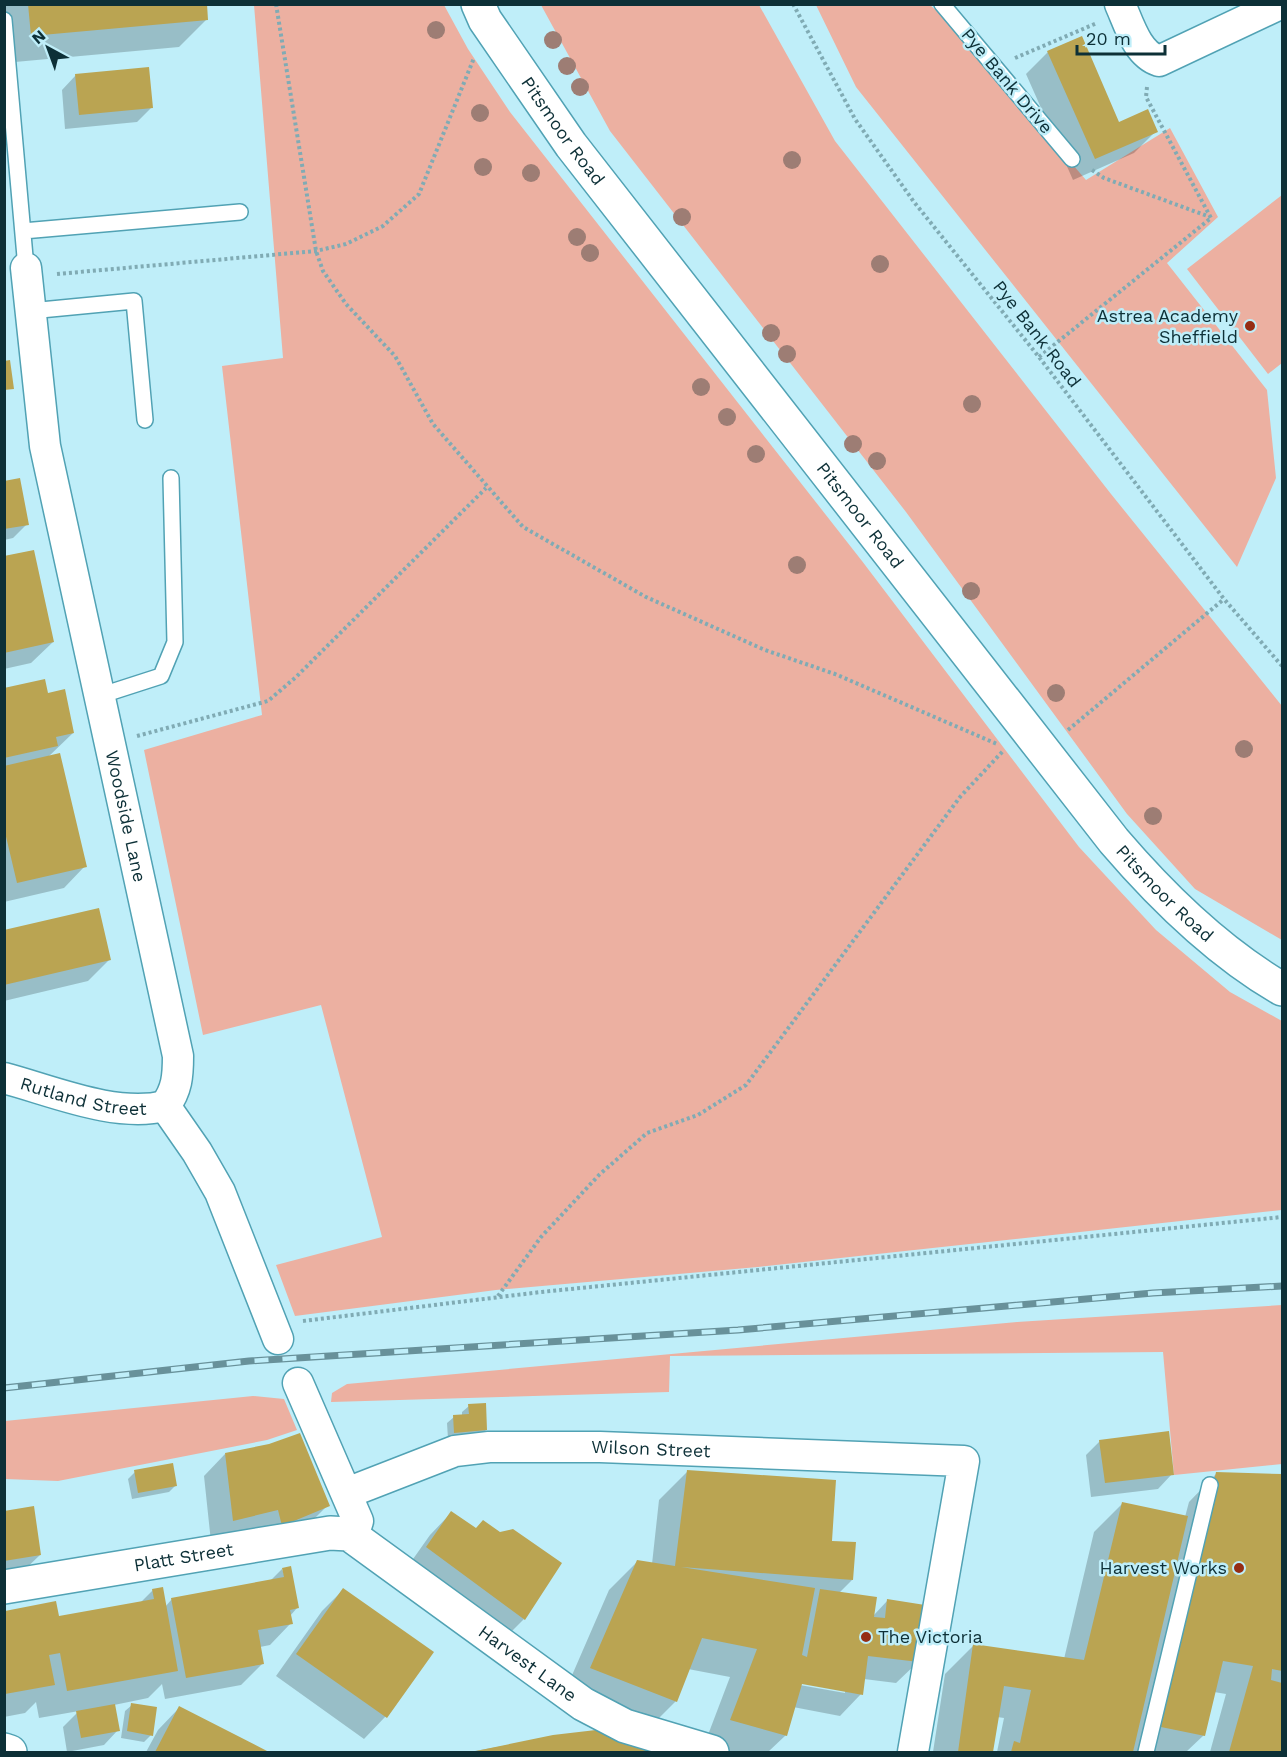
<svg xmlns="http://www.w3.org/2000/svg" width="1287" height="1757" font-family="'Work Sans',sans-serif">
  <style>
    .green { fill: #ecb0a1 }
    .shadow { fill: #0003; fill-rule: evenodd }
    .building { fill: #baa452 }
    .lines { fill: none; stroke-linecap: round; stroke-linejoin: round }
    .service-casing { stroke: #51a2b4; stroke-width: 18 }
    .minor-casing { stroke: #51a2b4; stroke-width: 33 }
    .tertiary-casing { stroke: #51a2b4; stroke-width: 36 }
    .secondary-casing { stroke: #51a2b4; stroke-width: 36 }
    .path { stroke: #80abb4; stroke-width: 4; stroke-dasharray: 3 3; stroke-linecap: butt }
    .service { stroke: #fff; stroke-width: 15 }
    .minor { stroke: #fff; stroke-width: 30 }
    .tertiary { stroke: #fff; stroke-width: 33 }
    .secondary { stroke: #fff; stroke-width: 33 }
    .rail-casing { stroke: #68919a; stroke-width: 7 }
    .rail { stroke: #bfeef9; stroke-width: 4.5; stroke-dasharray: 14; stroke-linecap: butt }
    .tree { fill: #9d7d74 }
    .poi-dot { fill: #952d14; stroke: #bfeef9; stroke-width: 2 }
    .labels { text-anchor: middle; stroke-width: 5; stroke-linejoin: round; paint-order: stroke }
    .street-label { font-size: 18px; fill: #0d3037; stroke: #bfeef9 }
    .poi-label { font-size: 18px; fill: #0d3037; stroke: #bfeef9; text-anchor: end }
  </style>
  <rect width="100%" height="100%" fill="#bfeef9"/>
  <path class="green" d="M254 5H444L468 49 510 112 862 561 1079 847 1156 930 1230 992 1282 1021V1210L758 1267 496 1290 295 1316 276 1265 382 1237 321 1005 203 1035 144 750 262 715 222 366 283 358Z
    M541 5H759L835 141 1111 494 1282 706V940L1195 889 1127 814 906 512 610 131Z
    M816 5H930L948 21 1086 180 1170 128 1218 217 1167 263 1267 390 1276 478 1237 567 856 87Z
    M1282 195V363L1268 374 1187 269Z
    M1282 1305V1464L1174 1475 1163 1352 670 1356 669 1392 331 1402 332 1393 347 1384 1017 1322Z
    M253 1396 284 1399 297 1430 267 1440 58 1481 5 1479V1421Z"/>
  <path class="shadow" d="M4 4H206L207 19 179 47 4 63Z
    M1048 52 1119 124 1156 131 1134 153 1073 180 1026 74Z
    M76 75 151 108 137 122 65 129 62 90Z
    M4 482 27 524 13 538 4 540Z
    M4 558 53 642 31 663 4 669Z
    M4 690 47 694 73 733 47 758 85 866 64 888 4 902Z
    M4 932 109 960 88 981 4 1001Z
    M469 1406 486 1430 479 1437 448 1439 447 1423 454 1417 462 1416V1412Z
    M1100 1441 1172 1474 1158 1489 1091 1497 1086 1455Z
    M225 1454 328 1505 306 1527 211 1542 204 1476Z
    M135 1472 176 1485 169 1492 132 1499 128 1479Z
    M687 1472 830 1542 852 1580 839 1593 873 1616 888 1600 918 1662 896 1683 864 1679 861 1694 840 1716 793 1707 786 1735 768 1752H719L703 1748 730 1677 688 1669 676 1701 647 1730 563 1696 609 1590 637 1562 652 1564 659 1500ZM795 1681 845 1690V1693L794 1684Z
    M1217 1473 1282 1476V1752H1210L1226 1694 1214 1692 1204 1735 1186 1752H997L1004 1718 997 1717 991 1752H933L945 1674 973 1646 1064 1659 1094 1532 1123 1503 1185 1517 1189 1502Z
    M4 1512 40 1555 18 1576 4 1578Z
    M451 1513 524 1619 503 1640 406 1569 430 1535Z
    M282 1569 297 1608 290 1616 291 1623 270 1645 260 1647 263 1663 241 1685 165 1699 162 1684 148 1698 114 1705 118 1730 104 1745 67 1752 63 1727 79 1711 39 1718 36 1702 25 1713 4 1717V1612L55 1603 58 1618 139 1604 153 1590 165 1607 172 1599 270 1581Z
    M343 1590 432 1652 385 1717 364 1739 276 1676 322 1611Z
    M132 1705 151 1735 144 1742 121 1738 125 1711Z
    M179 1708 266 1752H146L158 1730Z
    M596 1732 650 1752H469L553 1737Z"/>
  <path class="building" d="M28 4H207L208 20 31 36Z
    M1082 36 1119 122 1148 109 1158 132 1095 159 1047 51Z
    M149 67 153 108 79 115 75 74Z
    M10 360 14 389 4 390V361Z
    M20 478 29 525 4 529V481Z
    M34 550 54 642 4 653V556Z
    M45 679 48 693 65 689 74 733 56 737 58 746 4 758V688Z
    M60 753 87 867 17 883 4 828V766Z
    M99 908 111 960 4 985V930Z
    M486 1403 487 1430 454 1433 453 1415 469 1414 468 1404Z
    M1169 1431 1174 1475 1105 1483 1099 1440Z
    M300 1433 330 1506 282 1526 278 1510 233 1521 225 1453 269 1444Z
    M173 1463 177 1486 138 1493 134 1470Z
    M687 1470 836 1480 832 1541 856 1542 853 1580 681 1567 815 1588 802 1655 807 1657 820 1589 877 1597 874 1617 885 1618 887 1599 925 1605 919 1662 868 1656 863 1695 802 1684 787 1736 730 1720 757 1649 702 1638 677 1702 590 1668 637 1560 675 1566Z
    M1216 1472 1282 1474V1671L1272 1669 1271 1680 1282 1683V1752H1229L1253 1666 1223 1661 1205 1736 1161 1727Z
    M1122 1502 1188 1516 1133 1752H1011L1014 1741 1020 1743 1031 1690 1004 1686 993 1752H958L973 1644 1084 1660Z
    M34 1506 41 1555 4 1561V1511Z
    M451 1511 476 1528 483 1520 500 1532 513 1529 562 1563 525 1620 426 1547Z
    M291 1566 299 1608 290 1610 293 1624 258 1630 264 1664 186 1678 171 1598 284 1577 282 1568Z
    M163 1587 178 1671 67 1691 60 1653 49 1655 55 1685 5 1694V1611L56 1601 59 1616 154 1599 152 1589Z
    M343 1588 434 1652 387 1718 296 1654Z
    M131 1703 157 1707 153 1736 127 1731Z
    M115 1704 120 1731 81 1738 76 1711Z
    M179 1706 269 1752H155Z
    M596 1730 654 1752H471L553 1735Z"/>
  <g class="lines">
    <g class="service-casing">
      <path id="service" d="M942 4 1072 159
        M4 20 26 268
        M23 231 240 212
        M30 311 134 301 145 420
        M99 696 161 676 175 642 171 478
        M1146 1752 1210 1485"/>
    </g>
    <g class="minor-casing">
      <g id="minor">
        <path d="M1120 4C1129 24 1137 54 1159 61L1280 4"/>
        <path id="s1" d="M26 268 45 446 178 1056C178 1076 177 1090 165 1106"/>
        <path id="s2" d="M4 1078C53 1091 115 1118 165 1106"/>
        <path d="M165 1106 197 1152 220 1192 278 1339"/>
        <path d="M298 1383 358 1521 353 1536"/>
        <path id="s3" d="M347 1493 455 1451 489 1447H600L964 1461 913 1752"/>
      </g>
    </g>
    <g class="tertiary-casing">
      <g id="tertiary">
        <path id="s4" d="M478 4 485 20 571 145 1114 841C1162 897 1218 952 1282 989"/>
      </g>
    </g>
    <g class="secondary-casing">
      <g id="secondary">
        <path id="s5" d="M4 1587 330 1533 349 1534 583 1704 625 1726 712 1752"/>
        <path d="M4 1750 10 1752"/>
      </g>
    </g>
    <path class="path" d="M276 4 316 251 323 271 346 304 395 356 433 424 523 527 646 597 765 650 835 674 997 744
      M793 4 855 119 914 202 1039 357 1224 599 1282 666
      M1015 58 1097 23
      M1147 87 1146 97 1211 218
      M1092 170 1104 178 1210 217
      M57 274 316 251 346 244 383 226 419 194 474 58
      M1039 357 1211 218
      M1068 730 1224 599
      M137 736 268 701 296 677 486 488
      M498 1296 541 1237 599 1175 647 1133 698 1115 746 1085 960 797 1003 751
      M303 1321 541 1292 1282 1217"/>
    <use href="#service" class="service"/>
    <use href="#minor" class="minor"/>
    <use href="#tertiary" class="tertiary"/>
    <use href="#secondary" class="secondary"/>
    <g class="rail-casing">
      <path id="rail" d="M4 1388 249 1361 738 1330 1153 1293 1282 1286"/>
    </g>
    <use href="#rail" class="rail"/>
  </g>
  <g class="tree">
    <circle cx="436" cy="30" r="9"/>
    <circle cx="553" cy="40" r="9"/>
    <circle cx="567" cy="66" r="9"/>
    <circle cx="580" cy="87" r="9"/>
    <circle cx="480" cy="113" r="9"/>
    <circle cx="792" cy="160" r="9"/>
    <circle cx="483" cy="167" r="9"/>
    <circle cx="531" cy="173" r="9"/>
    <circle cx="682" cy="217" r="9"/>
    <circle cx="577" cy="237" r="9"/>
    <circle cx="590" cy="253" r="9"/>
    <circle cx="880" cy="264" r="9"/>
    <circle cx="771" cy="333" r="9"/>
    <circle cx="787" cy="354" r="9"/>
    <circle cx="701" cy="387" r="9"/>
    <circle cx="972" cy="404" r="9"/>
    <circle cx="727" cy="417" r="9"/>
    <circle cx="853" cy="444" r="9"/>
    <circle cx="756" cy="454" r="9"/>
    <circle cx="877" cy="461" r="9"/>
    <circle cx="797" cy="565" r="9"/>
    <circle cx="971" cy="591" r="9"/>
    <circle cx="1056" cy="693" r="9"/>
    <circle cx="1244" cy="749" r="9"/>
    <circle cx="1153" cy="816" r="9"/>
  </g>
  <g class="poi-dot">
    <circle cx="1250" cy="326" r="6"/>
    <circle cx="1239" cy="1568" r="6"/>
    <circle cx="866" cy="1637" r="6"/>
  </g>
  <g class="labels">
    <g class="street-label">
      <text transform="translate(1007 81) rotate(50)" y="6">Pye Bank Drive</text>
      <text dy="6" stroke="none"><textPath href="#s4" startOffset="153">Pitsmoor Road</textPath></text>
      <text transform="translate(1037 334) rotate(52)" y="6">Pye Bank Road</text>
      <text dy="6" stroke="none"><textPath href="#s4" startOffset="639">Pitsmoor Road</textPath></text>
      <text dy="6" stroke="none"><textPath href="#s1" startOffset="558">Woodside Lane</textPath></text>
      <text dy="6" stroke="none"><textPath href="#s4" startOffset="1125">Pitsmoor Road</textPath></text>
      <text dy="6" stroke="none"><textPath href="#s2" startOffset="82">Rutland Street</textPath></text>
      <text dy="6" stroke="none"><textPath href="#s3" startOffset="312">Wilson Street</textPath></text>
      <text dy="6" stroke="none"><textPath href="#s5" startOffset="182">Platt Street</textPath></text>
      <text dy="6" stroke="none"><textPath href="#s5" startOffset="570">Harvest Lane</textPath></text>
    </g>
    <g class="poi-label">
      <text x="1238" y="322">Astrea Academy<tspan x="1238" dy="21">Sheffield</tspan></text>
      <text x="1227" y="1574">Harvest Works</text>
      <text x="878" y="1643" text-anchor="start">The Victoria</text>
    </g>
  </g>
  <rect width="1287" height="1757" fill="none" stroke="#0d3037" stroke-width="12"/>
  <g transform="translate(48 48) rotate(319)" stroke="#bfeef9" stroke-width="4.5" paint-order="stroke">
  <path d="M0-4.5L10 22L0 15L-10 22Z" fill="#0d3037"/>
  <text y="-9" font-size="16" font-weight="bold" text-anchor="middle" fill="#0d3037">N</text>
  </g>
  <path d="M1077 45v9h88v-9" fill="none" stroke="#0d3037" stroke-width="3"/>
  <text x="1086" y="45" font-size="18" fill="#0d3037" stroke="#bfeef9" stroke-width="4.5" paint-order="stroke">20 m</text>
</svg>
